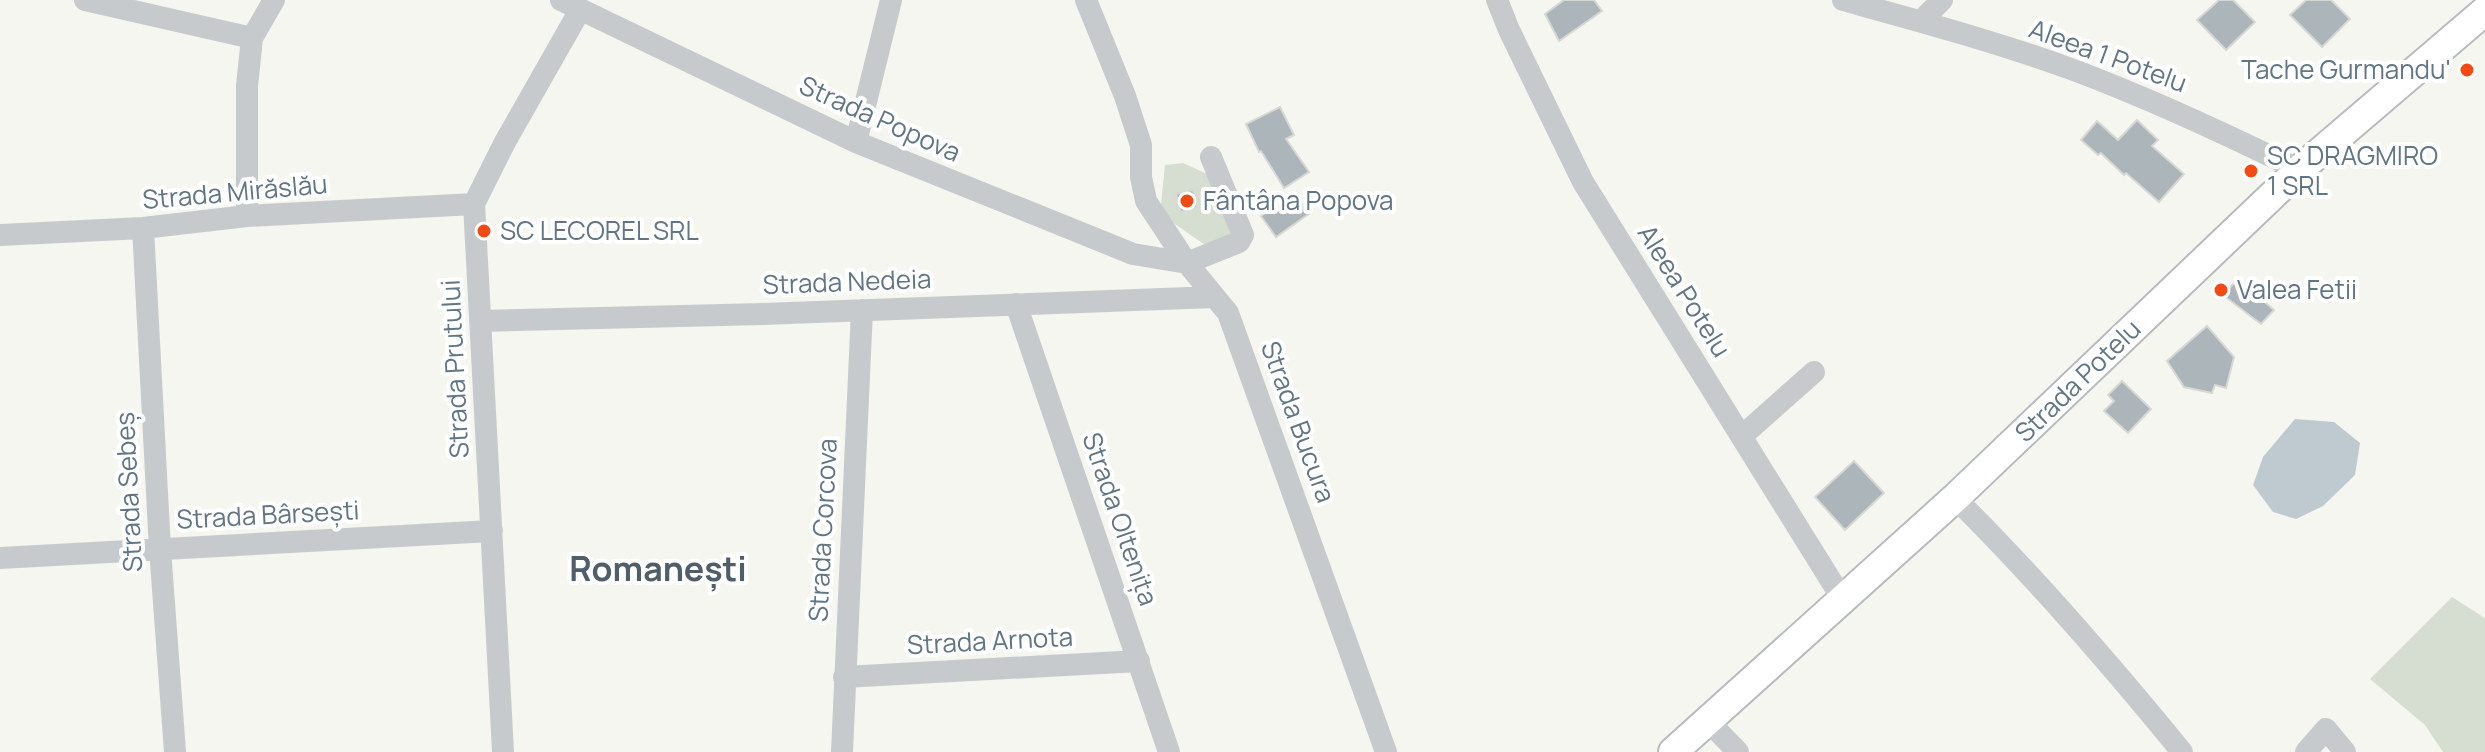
<svg xmlns="http://www.w3.org/2000/svg" width="2485" height="752" font-family="Manrope,sans-serif">
  <style>
    .green { fill: #d6ded2 }
    .water { fill: #becacf }
    .building { fill: #acb5ba; stroke: #d7d7d4; stroke-width: 2 }
    .lines { fill: none; stroke-linecap: round; stroke-linejoin: round }
    .major-casing { stroke: #b7bbbf; stroke-width: 32 }
    .minor { stroke: #c7cacd; stroke-width: 22 }
    .major { stroke: #fff; stroke-width: 28 }
    .poi-dot { fill: #f34913; stroke: #fff; stroke-width: 3 }
    .labels { text-anchor: middle; stroke-width: 8; stroke-linejoin: round; paint-order: stroke }
    .street-label { font-size: 26px; fill: #617585; stroke: #fff }
    .poi-label { font-size: 26px; fill: #617585; stroke: #fff; text-anchor: start }
    .district-label { font-size: 34px; font-weight: bold; fill: #505e6a; stroke: #fff }
  </style>
  <rect width="100%" height="100%" fill="#f6f6f1"/>
  <path class="green" d="M1183 163 1212 176 1233 236 1208 247 1169 220 1161 204 1165 165Z
    M2452 597 2485 618V752H2443L2425 725 2370 679Z"/>
  <path class="water" d="M2295 419 2334 422 2360 443 2355 475 2323 506 2296 519 2273 512 2253 485 2263 457Z"/>
  <path class="building" d="M1564 0H1594L1602 11 1559 41 1545 14Z
    M2219 0H2233L2255 22 2226 50 2197 20Z
    M2306 0H2331L2350 19 2322 47 2290 15Z
    M1280 107 1294 135 1286 139 1309 172 1284 188 1261 151 1259 152 1246 124Z
    M2137 120 2158 140 2152 146 2184 174 2159 202 2126 173 2124 175 2101 153 2098 155 2081 140 2097 121 2118 140Z
    M1193 190 1197 207 1181 212 1176 194Z
    M1296 192 1310 213 1276 237 1261 216Z
    M2238 279 2274 310 2261 324 2223 295Z
    M2207 326 2234 357 2226 388 2215 385 2212 393 2184 387 2167 361Z
    M2122 381 2151 409 2128 433 2104 411 2114 401 2108 395Z
    M1854 461 1884 493 1845 530 1815 497Z"/>
  <g class="lines">
    <g class="major-casing">
      <path id="major" d="M1673 752 1955 498 2299 170 2485 11"/>
    </g>
    <path class="minor" d="M85 0 252 38
      M561 0 856 142 1133 254 1187 263
      M1086 0 1125 96 1141 145V177L1146 201 1187 263 1228 313 1386 752
      M1497 0 1509 30 1583 182 1843 600
      M1843 0C1919 21 1997 42 2071 69 2149 98 2224 133 2299 170
      M1921 21 1942 0
      M856 142 891 0
      M247 216V86L252 38 274 0
      M143 228 160 549 175 752
      M0 235 143 228 247 216 474 204
      M1187 263 1239 242 1243 235 1211 157
      M1016 304 1169 752
      M480 321 763 314 1215 297
      M1742 436 1814 372
      M1955 498C2036 578 2110 664 2182 752
      M0 558 492 531
      M844 677 1139 661
      M1708 721 1738 752
      M503 752 474 204 505 142 580 10
      M842 752 862 310
      M2306 752 2326 729 2345 752"/>
    <use href="#major" class="major"/>
  </g>
  <g class="poi-dot">
    <circle cx="2467" cy="70" r="8"/>
    <circle cx="2251" cy="171" r="8"/>
    <circle cx="1187" cy="201" r="8"/>
    <circle cx="484" cy="231" r="8"/>
    <circle cx="2221" cy="290" r="8"/>
  </g>
  <g class="labels">
    <g class="street-label">
      <text transform="translate(2108 56) rotate(20)" y="9">Aleea 1 Potelu</text>
      <text transform="translate(880 119) rotate(24)" y="9">Strada Popova</text>
      <text transform="translate(235 192) rotate(-5)" y="9">Strada Mirăslău</text>
      <text transform="translate(847 282) rotate(-2)" y="9">Strada Nedeia</text>
      <text transform="translate(1684 291) rotate(58)" y="9">Aleea Potelu</text>
      <text transform="translate(455 369) rotate(-93)" y="9">Strada Prutului</text>
      <text transform="translate(2078 381) rotate(-44)" y="9">Strada Potelu</text>
      <text transform="translate(1298 422) rotate(70)" y="9">Strada Bucura</text>
      <text transform="translate(129 492) rotate(-93)" y="9">Strada Sebeș</text>
      <text transform="translate(268 515) rotate(-3)" y="9">Strada Bârsești</text>
      <text transform="translate(1120 519) rotate(71)" y="9">Strada Oltenița</text>
      <text transform="translate(823 530) rotate(-87)" y="9">Strada Corcova</text>
      <text transform="translate(990 641) rotate(-3)" y="9">Strada Arnota</text>
    </g>
    <g class="poi-label">
      <text x="2451" y="79" text-anchor="end">Tache Gurmandu'</text>
      <text x="2267" y="165">SC DRAGMIRO<tspan x="2267" dy="30">1 SRL</tspan></text>
      <text x="1203" y="210">Fântâna Popova</text>
      <text x="500" y="240">SC LECOREL SRL</text>
      <text x="2237" y="299">Valea Fetii</text>
    </g>
    <g class="district-label">
      <text x="658" y="581">Romanești</text>
    </g>
  </g>
</svg>
